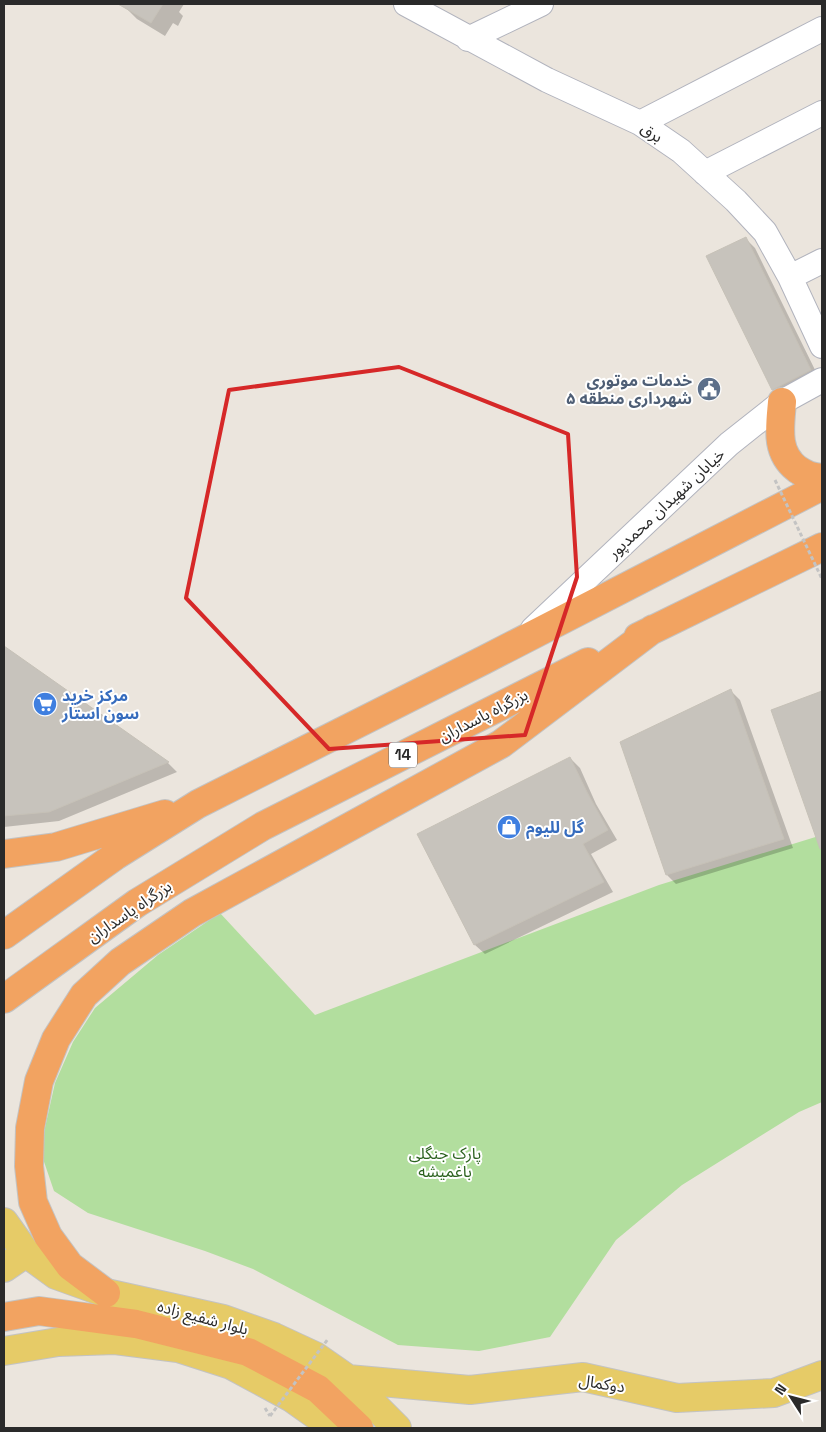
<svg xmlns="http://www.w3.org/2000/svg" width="826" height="1432" font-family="'Space Grotesk','Noto Sans Arabic',sans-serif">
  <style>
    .green { fill: #b2de9e }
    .shadow { fill: #0003 }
    .building { fill: #c7c3bc; stroke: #c6c1b7 }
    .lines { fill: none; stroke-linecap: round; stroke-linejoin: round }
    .minor-casing { stroke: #b1b3bd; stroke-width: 26 }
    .major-casing { stroke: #c3c3c3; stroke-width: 30 }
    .highway-casing { stroke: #c3c3c3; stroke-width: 30 }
    .path { stroke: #c3c3c3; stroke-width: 3; stroke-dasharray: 4 2.5; stroke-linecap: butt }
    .minor { stroke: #fff; stroke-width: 24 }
    .major { stroke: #e6cb67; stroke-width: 28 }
    .highway { stroke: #f2a361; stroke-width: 28 }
    .path-bridge { stroke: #c3c3c3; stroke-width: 3; stroke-dasharray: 4 2.5; stroke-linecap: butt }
    .marked { fill: none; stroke: #d62828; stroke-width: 4; stroke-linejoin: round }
    .labels { text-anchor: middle; stroke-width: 4; stroke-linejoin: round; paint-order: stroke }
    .shield { fill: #fff; stroke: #6a6a6a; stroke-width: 1 }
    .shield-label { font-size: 15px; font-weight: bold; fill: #2a2a2a }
    .street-label { font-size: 16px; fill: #2a2a2a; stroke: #fff }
    .service-label { font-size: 16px; font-weight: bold; fill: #4e5e75; stroke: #fff; text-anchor: end }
    .shop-label { font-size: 16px; font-weight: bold; fill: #366cbe; stroke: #fff; text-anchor: start }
    .park-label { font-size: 16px; fill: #2c621f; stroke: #fff }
  </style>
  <rect width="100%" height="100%" fill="#ebe5dd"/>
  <path class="green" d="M822 835V1102L799 1112 682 1185 616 1240 550 1337 479 1351 398 1345 253 1269 205 1251 88 1213 54 1191 40 1150 55 1083 73 1042 95 1008 158 955 220 913 315 1015 659 885Z"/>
  <path class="shadow" d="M124 4H184L179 12 183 16 178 26 173 23 165 36 137 19 123 5Z
    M745 238 755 248 820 380 783 399 773 390 708 257Z
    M4 647 168 763 177 772 59 821 4 827Z
    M730 690 740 700 793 848 676 884 667 875Z
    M822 692V837L815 829 772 710Z
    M570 758 580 768 596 804 617 840 591 854 613 892 485 954 475 945 419 834Z"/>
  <path class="building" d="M118 4H163L151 23Z
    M746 237 811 370 772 390 706 256Z
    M4 646 169 762 49 812 4 816Z
    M731 689 784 839 666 875 620 742Z
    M822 691V848L820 849 771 710Z
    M570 757 587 792 608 830 583 844 604 882 474 945 417 834Z"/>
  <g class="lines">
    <g class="minor-casing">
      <path id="minor" d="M406 4 547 80 640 123 681 151 736 201 765 232 790 277 822 346
        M468 39 541 4
        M640 123 822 29
        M705 173 822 113
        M790 277 822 261
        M533 629 729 444 782 402 822 380"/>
    </g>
    <g class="major-casing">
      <path id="major" d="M4 1222 26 1253 56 1275 106 1293 223 1319 274 1337 315 1356 348 1379 397 1428
        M4 1268 26 1253
        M4 1351 58 1342 115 1340 178 1348 231 1365 292 1398 334 1428
        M348 1379 470 1390 583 1377 677 1398 774 1393 822 1375"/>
    </g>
    <g class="highway-casing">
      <path id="highway" d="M782 402C780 427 775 452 797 469 806 475 811 477 822 478
        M638 637 822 547
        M4 854 56 847 165 814
        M4 935 115 856 198 804 484 660 822 486
        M4 999 137 903 263 826 588 662
        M106 1293 70 1266 48 1236 33 1202 29 1166 30 1128 39 1081 56 1039 84 995 120 962 192 913 501 744 653 629
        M4 1317 39 1311 136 1324 248 1352 318 1389 359 1428"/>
    </g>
    <path class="path" d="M265 1408 270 1416"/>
    <use href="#minor" class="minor"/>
    <use href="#major" class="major"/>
    <use href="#highway" class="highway"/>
    <path class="path-bridge" d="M775 480 822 579
      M270 1416 328 1339"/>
  </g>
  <path class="marked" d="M399 367 568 434 577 577 525 735 329 749 186 598 229 390Z"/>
  <defs>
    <g id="civic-disc" transform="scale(1.25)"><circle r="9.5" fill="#5c6f8a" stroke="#fff"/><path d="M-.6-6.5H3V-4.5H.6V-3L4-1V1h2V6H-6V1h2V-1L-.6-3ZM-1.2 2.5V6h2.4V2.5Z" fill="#fff"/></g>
    <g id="supermarket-disc" transform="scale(1.25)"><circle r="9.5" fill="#3f7fe0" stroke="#fff"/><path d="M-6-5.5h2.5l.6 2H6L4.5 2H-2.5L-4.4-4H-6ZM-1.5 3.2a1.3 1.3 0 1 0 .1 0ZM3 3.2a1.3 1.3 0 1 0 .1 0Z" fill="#fff"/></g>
    <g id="shop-disc" transform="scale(1.25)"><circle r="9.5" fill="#3f7fe0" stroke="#fff"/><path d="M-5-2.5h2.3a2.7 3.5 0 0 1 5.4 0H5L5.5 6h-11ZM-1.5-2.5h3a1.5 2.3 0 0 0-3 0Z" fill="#fff"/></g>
  </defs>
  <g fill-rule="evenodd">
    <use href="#civic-disc" x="709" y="389"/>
    <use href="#supermarket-disc" x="45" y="704"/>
    <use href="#shop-disc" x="509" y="827"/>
  </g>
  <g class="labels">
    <rect class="shield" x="389" y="742.5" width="28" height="25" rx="4"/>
    <g class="shield-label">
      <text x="403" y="760">14</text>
    </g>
    <g class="street-label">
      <text transform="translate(652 132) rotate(33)" y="6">برق</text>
      <text transform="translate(666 503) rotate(-43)" y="6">خیابان شهیدان محمدپور</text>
      <text transform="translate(483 715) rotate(-27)" y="6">بزرگراه پاسداران</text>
      <text transform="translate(129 911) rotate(-34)" y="6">بزرگراه پاسداران</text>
      <text transform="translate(203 1317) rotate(15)" y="6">بلوار شفیع زاده</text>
      <text transform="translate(602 1383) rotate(9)" y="6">دوکمال</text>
    </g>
    <g class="service-label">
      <text x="692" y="386">خدمات موتوری<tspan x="692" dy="18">شهرداری منطقه ۵</tspan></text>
    </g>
    <g class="shop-label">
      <text x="62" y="701">مرکز خرید<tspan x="62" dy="18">سون استار</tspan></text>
      <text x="526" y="833">گل للیوم</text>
    </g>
    <g class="park-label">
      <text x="445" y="1159">پارک جنگلی<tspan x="445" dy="18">باغمیشه</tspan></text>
    </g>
  </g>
  <rect width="826" height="1432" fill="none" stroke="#2a2a2a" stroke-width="10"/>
  <g transform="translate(791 1397) rotate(306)" stroke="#ffffff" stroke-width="4" paint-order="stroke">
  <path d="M0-4L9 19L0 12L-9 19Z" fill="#2a2a2a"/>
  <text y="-8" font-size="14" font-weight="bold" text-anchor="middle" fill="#2a2a2a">N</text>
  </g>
</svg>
